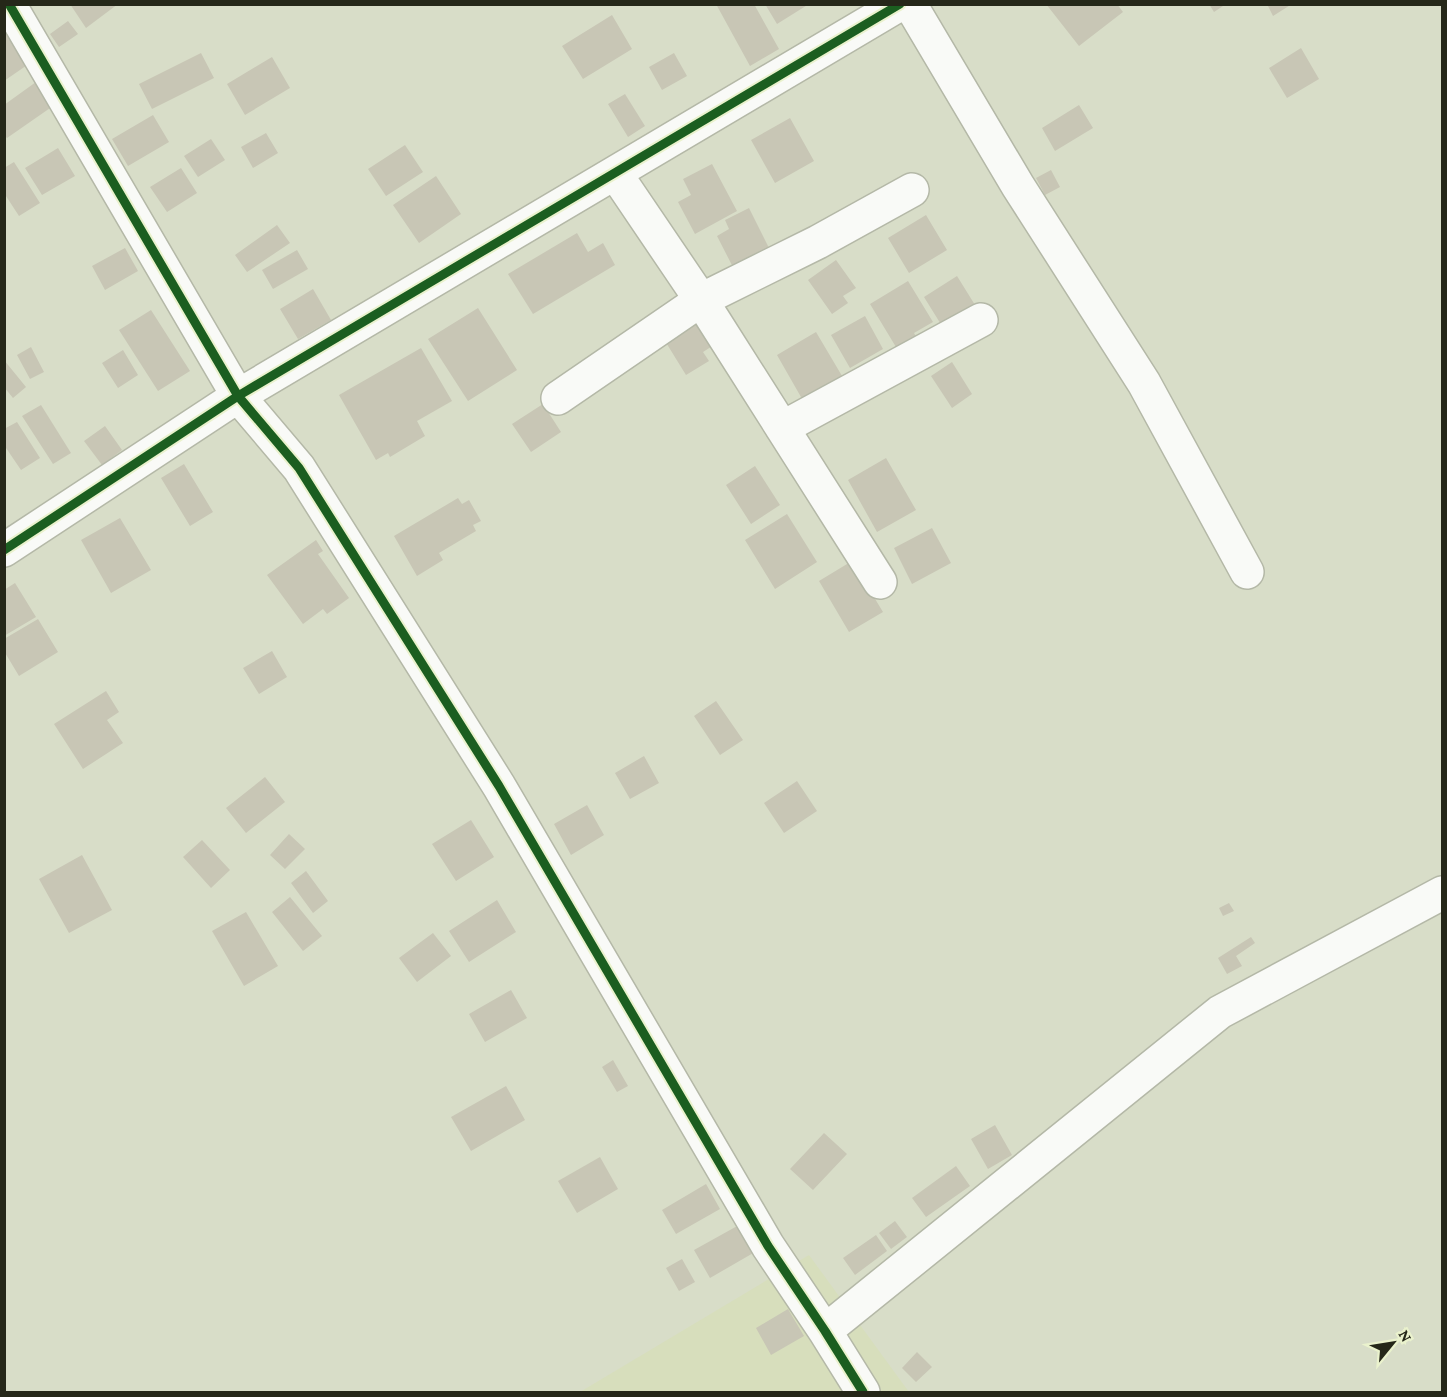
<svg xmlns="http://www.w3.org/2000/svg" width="1447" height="1397" font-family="'Crimson Pro',serif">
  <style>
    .built { fill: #d7debc }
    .building { fill: #c8c6b5 }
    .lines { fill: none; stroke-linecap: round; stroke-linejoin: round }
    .minor-casing { stroke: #b4b8a7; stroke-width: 36 }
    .minor { stroke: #f9faf7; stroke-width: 33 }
    .cycleway-casing { stroke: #eaf2cd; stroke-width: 13 }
    .cycleway { stroke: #1b5e20; stroke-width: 9 }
  </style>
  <rect width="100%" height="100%" fill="#d8ddc8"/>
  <path class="built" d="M809 1255 909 1392H580Z"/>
  <path class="building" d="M70 4H118L86 28Z
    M716 4H754L779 49 750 66Z
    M765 4H809L777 24Z
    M1046 4H1117L1123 12 1079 46Z
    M1209 4H1226L1214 12Z
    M1267 4H1292L1273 16Z
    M612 15 632 49 583 79 562 46Z
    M4 21 33 61 4 81Z
    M68 21 78 34 59 47 50 34Z
    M1301 48 1319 79 1287 98 1269 68Z
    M201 53 214 78 152 109 139 84Z
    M674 53 687 76 662 90 649 67Z
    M272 57 290 88 245 115 227 84Z
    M36 82 53 106 7 138 4 135V105Z
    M625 94 645 126 628 137 608 104Z
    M1079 105 1093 128 1055 151 1042 128Z
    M153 115 169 142 128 166 112 139Z
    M790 118 814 161 775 183 751 140Z
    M266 133 278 153 253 168 241 147Z
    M211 139 225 160 198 177 184 156Z
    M405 145 423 172 386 196 368 169Z
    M58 148 75 176 42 195 25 168Z
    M14 162 40 203 19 216 4 193V168Z
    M712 164 737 211 695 234 678 202 691 195 683 179Z
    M181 168 197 193 167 212 150 187Z
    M1051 170 1060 187 1045 195 1036 178Z
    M436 176 461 214 419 243 393 205Z
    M749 208 773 256 737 275 717 236 729 229 725 220Z
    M926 215 947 250 909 273 888 238Z
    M277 225 290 243 247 272 235 255Z
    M577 233 588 252 603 243 615 265 533 314 508 274Z
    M125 248 138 271 105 290 92 266Z
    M297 250 308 269 273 289 262 270Z
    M836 260 856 288 843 296 848 303 832 314 808 280Z
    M957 276 975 305 942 326 924 297Z
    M908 281 933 322 914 333 921 346 902 357 870 304Z
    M313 289 331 320 298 339 280 309Z
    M478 308 517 370 468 401 428 339Z
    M151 310 190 371 158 391 119 330Z
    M865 316 883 349 850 368 831 335Z
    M702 319 717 343 703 352 709 361 686 375 665 341Z
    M816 332 845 381 805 404 777 355Z
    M31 347 44 372 30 379 17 355Z
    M421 348 452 401 417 421 425 436 390 457 388 453 376 460 339 395Z
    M123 350 138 375 118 388 102 363Z
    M4 360 26 387 13 398 4 387Z
    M952 362 972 394 952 408 931 376Z
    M543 404 561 432 531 452 512 424Z
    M41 405 71 453 53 464 22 416Z
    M17 422 40 458 21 470 4 445V429Z
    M105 426 122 450 102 465 84 441Z
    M886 458 916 510 877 532 848 480Z
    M184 464 213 512 190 526 161 478Z
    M755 466 780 505 751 524 726 485Z
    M458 498 462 504 469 500 481 521 473 525 476 531 439 553 443 560 417 576 394 536Z
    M787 514 817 562 775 589 745 540Z
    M120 518 151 570 111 593 81 540Z
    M932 528 951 563 912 584 894 548Z
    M316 540 323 551 318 554 349 598 327 614 323 609 303 624 267 575Z
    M852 561 883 612 849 632 819 581Z
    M15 583 36 617 4 636V590Z
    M38 619 58 652 19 676 4 651V639Z
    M272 651 287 677 259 694 243 668Z
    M106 691 119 712 107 720 123 743 83 769 54 724Z
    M716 701 743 740 720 755 694 716Z
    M644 756 659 783 630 799 615 773Z
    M265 777 285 802 246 833 226 808Z
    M797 781 817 811 784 833 764 803Z
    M587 805 604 835 571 855 554 824Z
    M471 820 494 857 456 881 432 844Z
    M289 834 305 849 285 869 270 855Z
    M202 840 230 870 211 888 183 857Z
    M82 855 112 910 69 933 39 879Z
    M306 871 328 901 313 913 291 883Z
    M290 897 322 936 303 951 272 912Z
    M497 900 516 932 469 962 449 931Z
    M1229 903 1234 911 1223 916 1219 908Z
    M246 912 278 966 244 986 212 931Z
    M433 933 451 956 417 982 399 958Z
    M1251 937 1255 943 1236 956 1242 966 1227 974 1218 958Z
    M511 990 527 1018 485 1042 469 1014Z
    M613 1060 628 1086 617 1092 602 1067Z
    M506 1086 525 1120 471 1151 451 1117Z
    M995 1125 1012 1155 988 1169 971 1139Z
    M824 1133 847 1154 813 1190 790 1169Z
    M600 1157 618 1189 577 1213 558 1181Z
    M956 1166 970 1186 926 1217 912 1198Z
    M706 1184 720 1209 676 1234 662 1210Z
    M895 1221 907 1237 891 1249 879 1233Z
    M739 1225 755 1252 710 1278 694 1250Z
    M876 1235 887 1251 855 1275 843 1258Z
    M682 1259 695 1282 679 1291 666 1268Z
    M788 1309 804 1336 771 1355 756 1328Z
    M917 1352 932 1367 916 1382 902 1368Z"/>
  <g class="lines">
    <g class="minor-casing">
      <path id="minor" d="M9 4 238 396 299 468 499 786 768 1246 825 1331 863 1392
        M910 4 1018 186 1144 383 1247 572
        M615 173 701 300 880 582
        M558 398 701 300 818 242 912 190
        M782 428 981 320
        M4 550 238 396 900 4
        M825 1331 1220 1012 1442 893"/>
    </g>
    <use href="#minor" class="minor"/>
    <g class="cycleway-casing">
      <path id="cycleway" d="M9 4 238 396 299 468 499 786 768 1246 825 1331 863 1392
        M4 550 238 396 900 4"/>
    </g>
    <use href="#cycleway" class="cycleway"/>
  </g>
  <rect width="1447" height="1397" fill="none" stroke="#252719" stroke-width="12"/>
  <g transform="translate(1393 1343) rotate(60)" stroke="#eaf2cd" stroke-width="4.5" paint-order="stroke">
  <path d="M0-4.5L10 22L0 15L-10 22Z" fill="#252719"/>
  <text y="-9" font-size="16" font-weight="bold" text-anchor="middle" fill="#252719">N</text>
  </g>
</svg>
